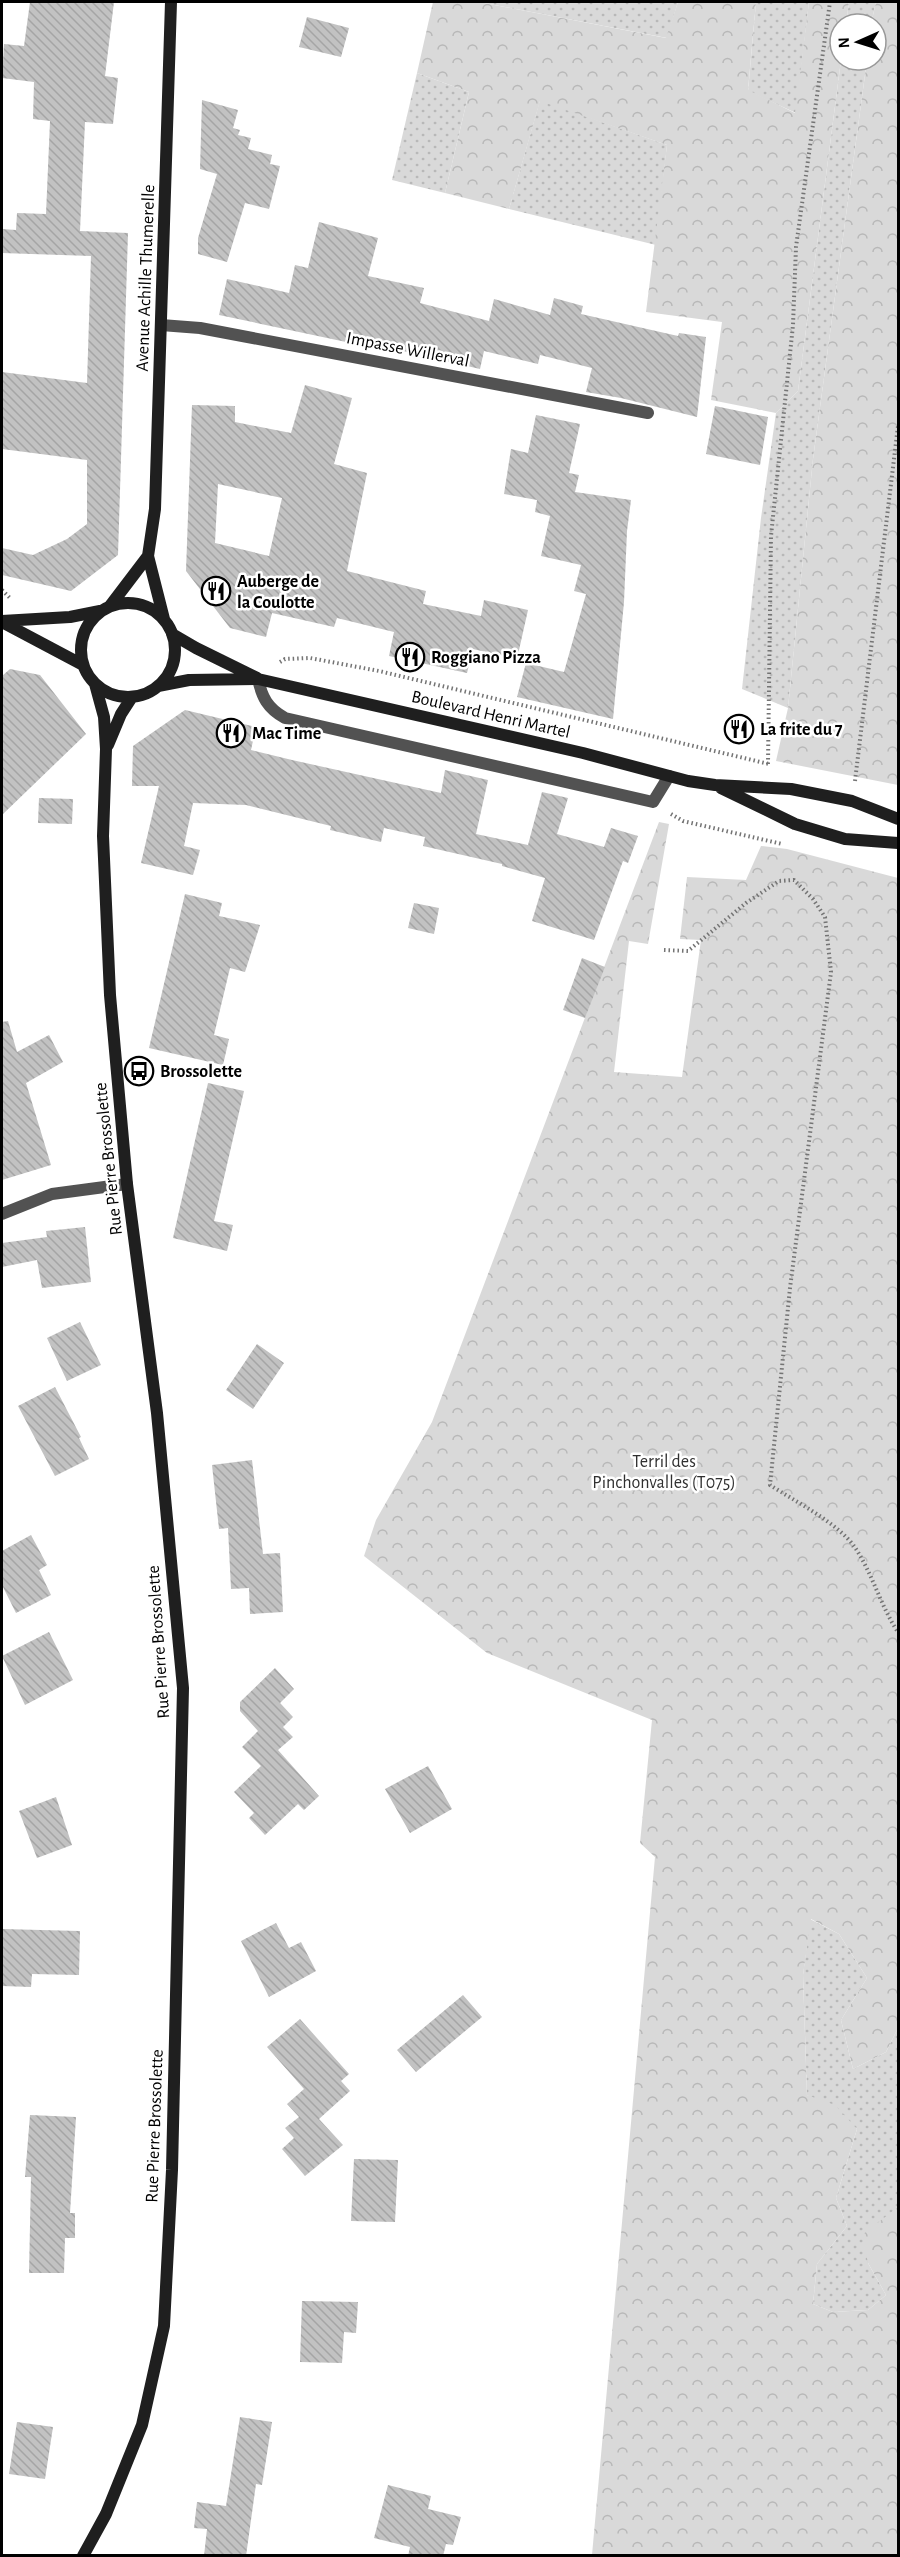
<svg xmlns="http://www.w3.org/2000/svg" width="900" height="2557" font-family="'Alegreya Sans',sans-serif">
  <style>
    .grass { fill: url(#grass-dots) }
    .forest { fill: url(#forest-crowns) }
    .building { fill: url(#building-back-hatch); fill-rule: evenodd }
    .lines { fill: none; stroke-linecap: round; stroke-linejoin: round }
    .path { stroke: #747474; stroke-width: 4; stroke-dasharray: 1.5 3; stroke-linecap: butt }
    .street { stroke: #525252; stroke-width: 12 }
    .secondary { stroke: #1f1f1f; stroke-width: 12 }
    .labels { text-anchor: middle; stroke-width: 5; stroke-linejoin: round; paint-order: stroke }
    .street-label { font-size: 18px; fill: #000; stroke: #fff }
    .poi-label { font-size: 18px; font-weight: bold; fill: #000; stroke: #fff; text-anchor: start }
    .park-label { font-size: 18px; fill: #303030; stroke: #fff }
  </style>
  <defs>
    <pattern id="grass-dots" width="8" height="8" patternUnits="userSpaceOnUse" patternTransform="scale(1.5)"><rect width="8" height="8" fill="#d9d9d9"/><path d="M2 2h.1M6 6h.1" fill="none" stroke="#b8b8b8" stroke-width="1.8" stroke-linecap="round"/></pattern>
    <pattern id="forest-crowns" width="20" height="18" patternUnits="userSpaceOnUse" patternTransform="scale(1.5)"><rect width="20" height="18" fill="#d9d9d9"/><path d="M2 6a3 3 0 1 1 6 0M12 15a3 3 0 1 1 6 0" fill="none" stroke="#b8b8b8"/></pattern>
    <pattern id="building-back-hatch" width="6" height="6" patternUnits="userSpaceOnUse" patternTransform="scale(1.5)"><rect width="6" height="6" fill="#c2c2c2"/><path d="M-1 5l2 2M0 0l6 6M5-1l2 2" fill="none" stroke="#a5a5a5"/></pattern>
  </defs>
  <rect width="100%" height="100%" fill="#fff"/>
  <path class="grass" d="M479 2H678L667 38Z
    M756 2H809L796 113 748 91Z
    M849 2H876L871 24H846Z
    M841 60H867L813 459 788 708 742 689 761 518 776 413 798 391Z
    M417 73 469 92 445 193 392 180Z
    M540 100 667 145 656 245 509 209Z
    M810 1919 839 1934 867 1978 841 2020 853 2069 886 2052 898 2028V2207L886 2218 868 2263 886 2295 868 2310 833 2312 813 2304 817 2264 847 2226 836 2198 857 2129 807 2095 803 1975Z"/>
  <path class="forest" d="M433 2H479L666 38 678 2H756L748 90 795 113 809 2H849L846 24H840L841 60 798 391 776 413 711 400 722 322 646 312 667 145 540 101 509 209 445 193 469 92 417 73Z
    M876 2H898V785L776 761 788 708 813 459 867 60H876V24H871Z
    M659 822 669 824 648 944 629 941 614 1072 682 1077 701 940 680 939 687 877 746 880 761 846 787 849 898 878V2028L886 2052 853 2069 841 2020 867 1978 839 1934 811 1919 803 1975 807 2095 835 2105 857 2129 836 2198 847 2226 817 2264 813 2304 833 2312 868 2310 886 2295 868 2263 862 2235 898 2207V2555H592L655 1857 640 1843 652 1720 487 1653 364 1556 376 1520 432 1422Z"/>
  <path class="building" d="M30 2H114L105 76 118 78 113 124 85 122 80 231 128 233 118 555 71 591 2 575V548L33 555 67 539 87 524V460L2 449V372L87 383 91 256 2 253V229L16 230 17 213 46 214 50 121 33 119 34 82 2 78 4 44 24 46Z
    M307 17 349 28 341 57 299 47Z
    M202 100 238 110 233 128 240 130 238 135 251 138 248 149 272 155 270 164 280 166 269 209 245 203 227 262 198 254V238L217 174 200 169Z
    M319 222 378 238 368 276 424 288 420 303 489 321 494 299 550 315 554 298 583 306 581 314 678 336 679 333 706 337 697 417 621 398 586 392 592 368 540 355 538 364 484 351 480 369 399 350 398 353 219 315 227 279 289 293 295 265 308 268Z
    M305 385 352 398 334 464 367 473 347 571 426 591 423 604 481 616 484 600 528 610 517 659 473 649 467 673 389 656 394 632 337 618 334 627 272 613 266 637 230 628 186 571 192 405 235 406V422L291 433ZM218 484 282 498 269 556 215 543Z
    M715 406 768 417 760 465 706 454Z
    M536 415 580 424 569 473 579 475 575 492 631 500 627 531 624 602 613 719 517 697 526 663 564 672 586 594 574 591 581 565 541 556 550 516 535 512 537 500 504 494 511 449 528 453Z
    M10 669 40 675 86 734 2 815V676Z
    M185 710 256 727 251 750 292 760 441 793 445 770 488 780 476 834 528 845 542 792 568 798 557 834 604 847 611 828 638 836 628 863 623 861 594 940 532 921 545 878 502 866V864L423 846 425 837 384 828 381 842 330 830 331 826 246 805 193 803 184 846 200 850 193 875 141 863 159 786H132L133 746Z
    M39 798 73 799 72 824 38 823Z
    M185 894 222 903 219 916 260 925 245 972 230 968 214 1035 229 1039 223 1065 149 1048Z
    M414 903 439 908 434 934 408 928Z
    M582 958 605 967 585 1018 563 1010Z
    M8 1021 17 1052 49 1035 63 1062 26 1083 51 1165 2 1180V1022Z
    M208 1083 244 1091 214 1221 233 1225 227 1251 173 1238Z
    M85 1227 91 1282 42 1288 37 1260 2 1267V1243L47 1237 46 1231Z
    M80 1322 101 1365 67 1381 47 1338Z
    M257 1344 284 1363 253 1409 226 1390Z
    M55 1387 81 1437 79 1438 89 1459 55 1476 18 1406Z
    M252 1460 263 1554 280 1553 283 1612 250 1614 249 1588 231 1589 228 1528 219 1529 212 1465Z
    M31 1535 47 1565 39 1570 51 1595 16 1613 2 1585V1551Z
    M49 1632 73 1680 25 1705 2 1656Z
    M275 1668 294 1689 280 1703 293 1717 283 1727 293 1737 278 1750 319 1796 304 1810 298 1804 265 1835 249 1818 254 1813 234 1792 261 1766 242 1747 258 1731 240 1711V1702Z
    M428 1766 452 1809 410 1833 385 1789Z
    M56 1797 72 1845 37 1858 19 1811Z
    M276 1923 289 1948 301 1942 316 1971 269 1997 241 1941Z
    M2 1929 80 1931 79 1975 32 1974 31 1987 2 1986Z
    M463 1995 482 2017 416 2072 397 2050Z
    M300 2019 349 2074 341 2081 350 2091 319 2119 343 2145 305 2176 282 2149 294 2138 285 2128 299 2117 287 2104 304 2089 267 2047Z
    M30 2115 76 2117 70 2213H75V2238H65L64 2273H29L31 2177H25Z
    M354 2159 398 2160 395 2222 351 2221Z
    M302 2301 358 2302 356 2333 344 2332 342 2363 300 2362Z
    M240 2417 272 2422 262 2485 256 2484 246 2556H204L207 2529 194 2528 197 2502 226 2506Z
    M17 2422 53 2427 45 2479 9 2474Z
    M388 2485 431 2496 428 2509 461 2517 453 2545 446 2544 443 2556H408L410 2547 374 2538Z"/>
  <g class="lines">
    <path class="path" d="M2 590 11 599
      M280 662 285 659 310 658 379 671 769 764
      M768 764 771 536 793 325 796 247 830 2
      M855 781 898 426
      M671 814 683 821 782 844
      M664 950 688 951 746 903 779 881 794 880 813 899 825 917 831 972 790 1288 770 1485C796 1502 840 1524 856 1549 873 1575 881 1607 898 1632"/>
    <path class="street" d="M161 325 200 328 648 413
      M258 679C262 697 267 708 285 718L653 802 669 776
      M2 1214 52 1194 127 1184"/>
    <path class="secondary" d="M81 650a47 47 0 1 1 94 0a47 47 0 1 1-94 0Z
      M110 606 148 556
      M164 619 148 556 155 509 171 2
      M2 621 70 617 100 611
      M2 622 83 665
      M172 634 196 648 257 678
      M158 686 189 680 258 679 583 753 688 781 715 785 791 789 852 801 898 819
      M108 745 121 714 132 697
      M721 788 795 824 845 839 898 843
      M83 2556 106 2514 142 2425 164 2326 172 2170 183 1688 157 1413 127 1184 110 995 103 836 106 749 104 717 95 684"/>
  </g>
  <defs>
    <g id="restaurant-ring" transform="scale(1.5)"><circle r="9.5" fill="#fff" stroke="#000" stroke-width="1.5"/><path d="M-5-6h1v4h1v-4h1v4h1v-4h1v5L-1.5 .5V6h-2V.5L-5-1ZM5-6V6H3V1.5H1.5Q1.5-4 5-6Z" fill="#000"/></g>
    <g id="bus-ring" transform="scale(1.5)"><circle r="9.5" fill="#fff" stroke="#000" stroke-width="1.5"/><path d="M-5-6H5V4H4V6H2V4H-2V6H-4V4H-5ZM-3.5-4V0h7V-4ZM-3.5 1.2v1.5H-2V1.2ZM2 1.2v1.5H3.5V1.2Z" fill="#000"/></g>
  </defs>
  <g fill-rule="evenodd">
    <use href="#restaurant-ring" x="216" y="591"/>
    <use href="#restaurant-ring" x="410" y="657"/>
    <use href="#restaurant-ring" x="739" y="729"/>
    <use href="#restaurant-ring" x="231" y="733"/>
    <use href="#bus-ring" x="139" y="1071"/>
  </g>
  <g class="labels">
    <g class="street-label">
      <text transform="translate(145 278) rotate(-88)" y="6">Avenue Achille Thumerelle</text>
      <text transform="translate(408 349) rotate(11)" y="6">Impasse Willerval</text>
      <text transform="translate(491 714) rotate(13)" y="6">Boulevard Henri Martel</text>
      <text transform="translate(108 1159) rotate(-96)" y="6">Rue Pierre Brossolette</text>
      <text transform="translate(158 1642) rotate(-94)" y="6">Rue Pierre Brossolette</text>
      <text transform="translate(154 2126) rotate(-88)" y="6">Rue Pierre Brossolette</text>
    </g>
    <g class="poi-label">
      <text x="237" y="587">Auberge de<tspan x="237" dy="21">la Coulotte</tspan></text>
      <text x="431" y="663">Roggiano Pizza</text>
      <text x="760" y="735">La frite du 7</text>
      <text x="252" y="739">Mac Time</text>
      <text x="160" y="1077">Brossolette</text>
    </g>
    <g class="park-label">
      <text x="664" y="1467">Terril des<tspan x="664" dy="21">Pinchonvalles (T075)</tspan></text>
    </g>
  </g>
  <rect width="900" height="2557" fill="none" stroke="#000000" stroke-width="6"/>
  <g transform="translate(858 42) rotate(267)"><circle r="28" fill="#ffffff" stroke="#999999" stroke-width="1.5"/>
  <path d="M0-4.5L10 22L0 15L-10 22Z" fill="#000000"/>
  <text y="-9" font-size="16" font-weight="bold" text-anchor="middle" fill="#000000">N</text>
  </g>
</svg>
